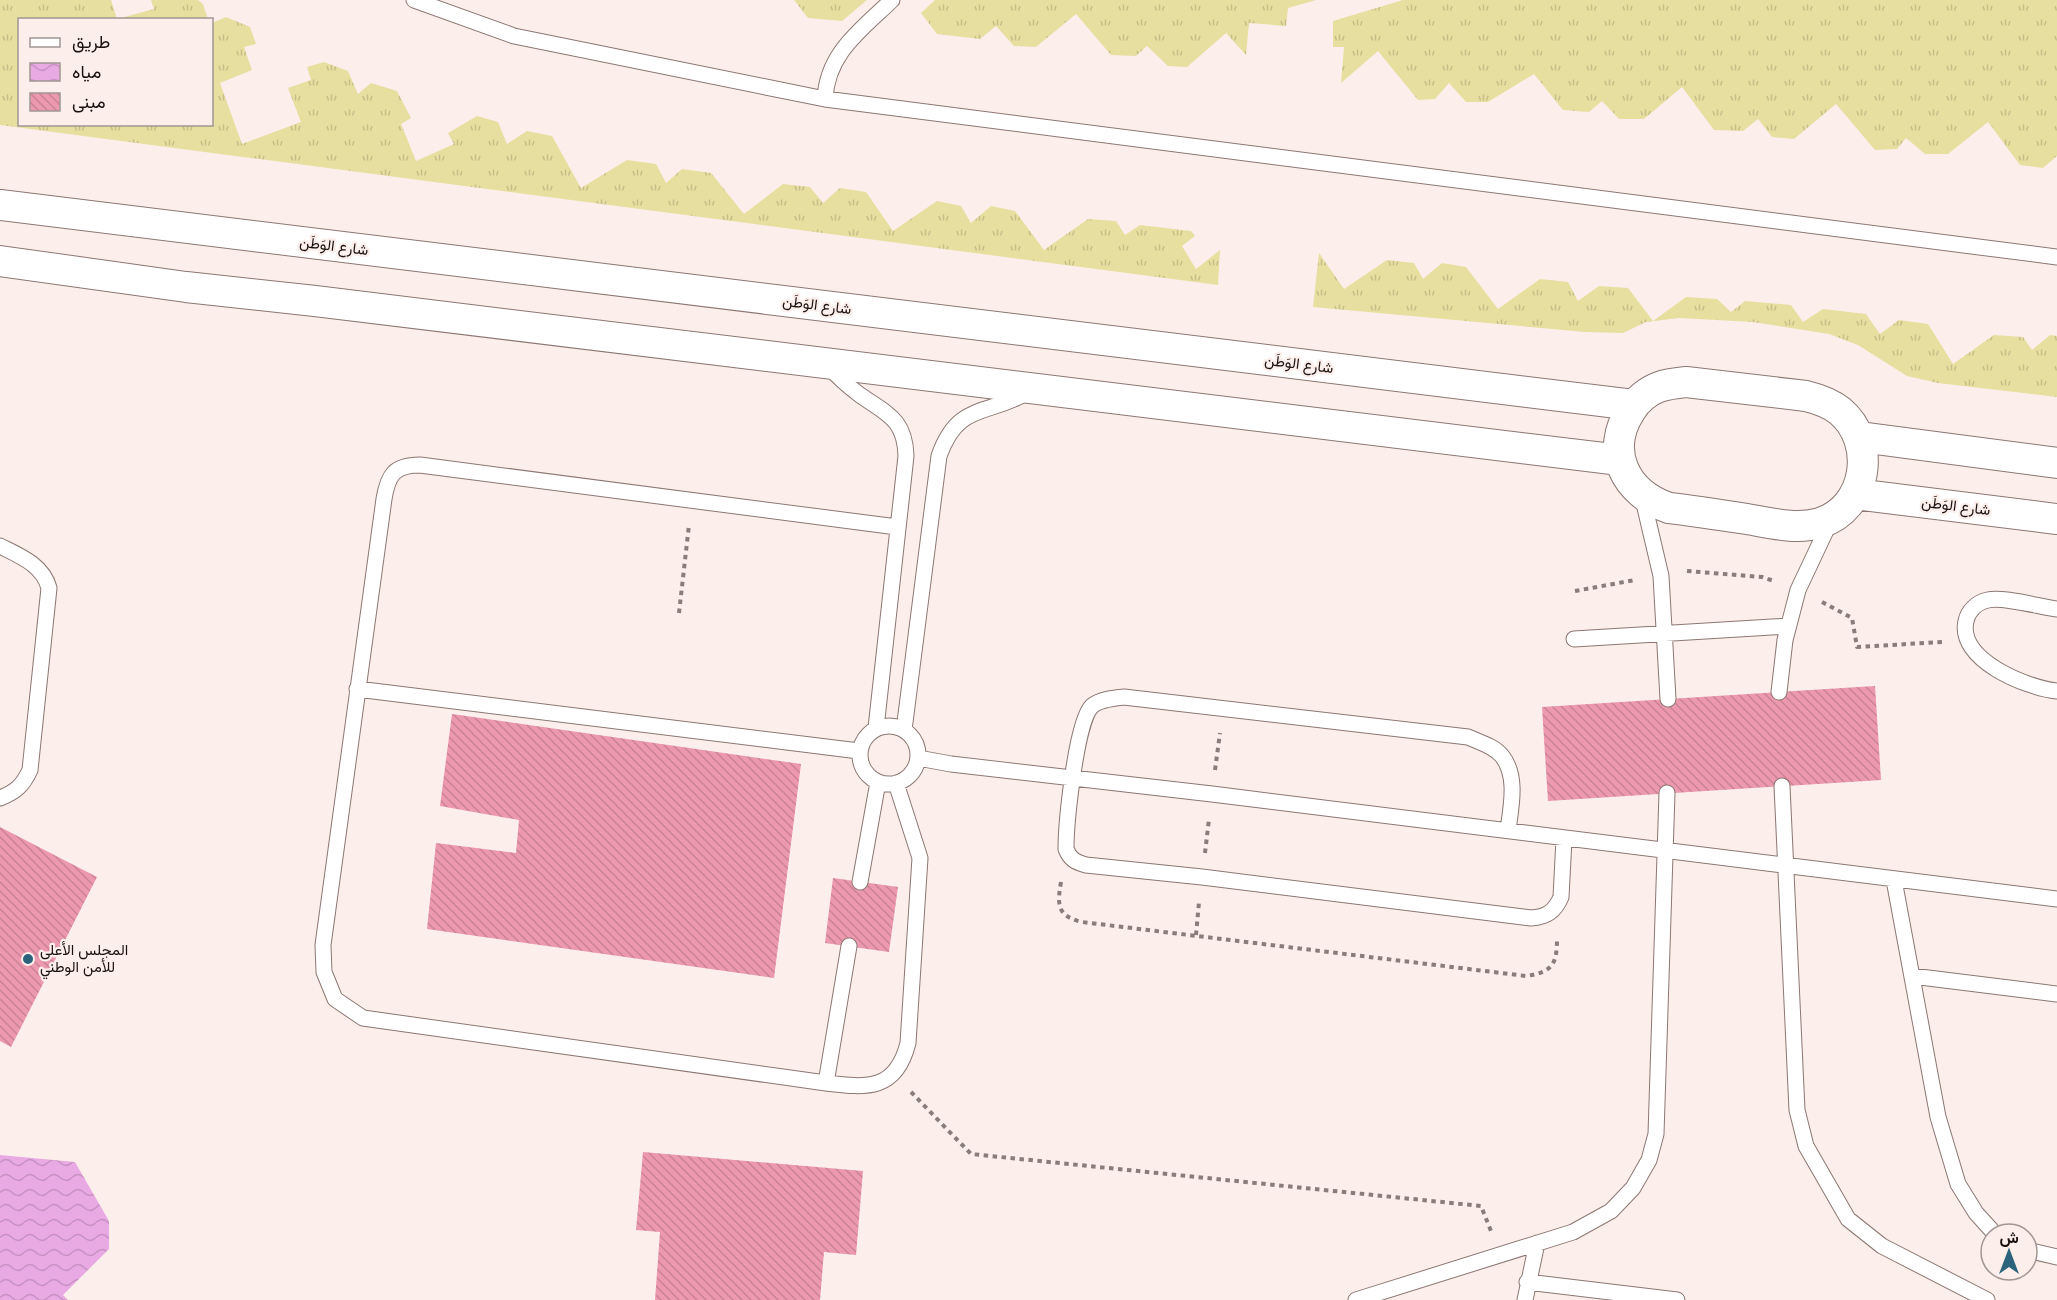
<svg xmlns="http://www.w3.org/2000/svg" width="2057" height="1300" font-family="Montserrat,Vazirmatn,sans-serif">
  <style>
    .grass { fill: url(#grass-tufts) }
    .water { fill: url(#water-waves) }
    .building { fill: url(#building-back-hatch) }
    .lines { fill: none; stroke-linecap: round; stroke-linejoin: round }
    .service-casing { stroke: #8c7772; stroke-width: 17 }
    .minor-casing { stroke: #8c7772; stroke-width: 32 }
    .path { stroke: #887d7a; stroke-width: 4; stroke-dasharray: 4.5 4.5; stroke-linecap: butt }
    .service { stroke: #fff; stroke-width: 15 }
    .minor { stroke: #fff; stroke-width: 30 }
    .poi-dot { fill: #2b637d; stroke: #fceeea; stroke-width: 2 }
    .labels { text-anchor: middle; stroke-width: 4.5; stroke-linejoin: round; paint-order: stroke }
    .street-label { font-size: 15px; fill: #19110f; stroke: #fceeea }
    .poi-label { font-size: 15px; fill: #19110f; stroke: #fceeea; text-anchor: start }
  </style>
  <defs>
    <pattern id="grass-tufts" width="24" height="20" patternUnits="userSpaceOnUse" patternTransform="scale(1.5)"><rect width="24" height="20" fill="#e7dfa0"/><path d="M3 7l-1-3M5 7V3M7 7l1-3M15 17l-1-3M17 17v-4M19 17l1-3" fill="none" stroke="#c6be89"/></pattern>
    <pattern id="water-waves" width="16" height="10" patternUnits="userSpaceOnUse" patternTransform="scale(1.5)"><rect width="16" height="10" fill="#e9aae3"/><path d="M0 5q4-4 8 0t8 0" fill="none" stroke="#c791c2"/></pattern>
    <pattern id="building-back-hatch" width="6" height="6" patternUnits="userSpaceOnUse" patternTransform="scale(1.5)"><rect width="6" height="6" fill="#ec98ae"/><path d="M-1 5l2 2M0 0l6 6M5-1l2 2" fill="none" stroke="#ca8294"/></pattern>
  </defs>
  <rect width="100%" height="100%" fill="#fceeea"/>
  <path class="grass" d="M0 0H111L117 19 20 20V124H212V23L226 17 250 27 256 44 244 47 252 70 220 83 242 144 301 122 288 88 311 80 307 67 324 62 348 71 358 94 371 83 397 91 411 118 401 124 416 161 454 144 448 133 477 116 498 122 507 144 527 131 552 136 581 188 627 160 656 164 666 183 682 169 711 173 744 214 783 184 810 187 823 203 840 188 866 192 893 231 937 201 961 206 971 223 991 206 1015 211 1044 250 1088 219 1116 221 1125 235 1140 225 1191 231 1195 236 1182 246 1196 269 1220 250 1218 285 0 125Z
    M151 0H198L203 4 208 19H117L154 9Z
    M794 0H867L842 21 808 18Z
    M935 0H1316L1288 8 1286 26 1249 23 1246 55 1226 33 1187 67 1168 66 1147 46 1136 56 1111 55 1076 14 1036 47 1014 46 996 26 980 39 937 34 921 13Z
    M1403 0H2057V156L2043 168 2020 165 1988 122 1948 154H1925L1906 138 1897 149 1875 150 1836 104 1794 139 1772 137 1758 119 1743 131 1714 130 1682 87 1644 119H1619L1602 101 1589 112 1563 110 1534 74 1488 102H1466L1449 83 1435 99 1418 100 1378 51 1341 83 1344 47H1333V21Z
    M1319 253 1344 289 1387 260 1414 263 1423 279 1442 263 1466 267 1498 309 1540 279 1568 282 1578 301 1599 286 1628 288 1653 321 1686 297 1717 299 1731 312 1745 301 1791 305 1803 322 1823 309 1866 314 1880 334 1899 320 1928 324 1953 364 1994 335 2023 337 2032 350 2050 335 2057 336V397L1938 383 1907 376 1858 345 1829 334 1753 322 1679 318 1646 322 1623 333 1585 332 1313 307Z"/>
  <path class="water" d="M0 1155 75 1162 109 1221V1249L63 1295 68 1300H0Z"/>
  <path class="building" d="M1875 686 1881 780 1548 801 1542 707Z
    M452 714 801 764 774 978 427 929 436 843 516 853 519 820 440 806Z
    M0 827 97 877 11 1047 0 1041Z
    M833 878 898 887 889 952 825 943Z
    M643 1152 863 1171 856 1255 824 1252 820 1300H655L660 1232 636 1230Z"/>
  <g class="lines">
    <g class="service-casing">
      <path id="service" d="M414 0 514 36 825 99 2057 257
        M825 99C827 53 861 30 892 0
        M828 366C838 377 848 386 860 395 887 414 905 419 906 456L876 728
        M1642 495 1661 576 1668 699
        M0 546C20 556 43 565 49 588L30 770C23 785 16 792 0 798
        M2057 609C2041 607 2001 596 1988 600 1977 602 1968 611 1966 621 1957 660 2027 688 2057 691
        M1574 639 1788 626
        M357 689 859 751
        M1779 692 1785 640 1798 590 1830 522
        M860 755a29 29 0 1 1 58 0a29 29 0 1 1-58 0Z
        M904 730 939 456C958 402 987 416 1026 393
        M918 758 951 764 1212 794 2057 899
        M896 783 920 858 908 1043C896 1091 867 1088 826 1083L363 1018 335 999 324 972 323 945 384 499C388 475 394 465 420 465L897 527
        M1782 786 1797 1110 1806 1146 1848 1219 1882 1246 1987 1300
        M1508 830C1511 807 1518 776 1502 756 1494 746 1479 742 1468 737L1124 697C1114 698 1100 699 1092 706 1076 721 1066 824 1066 849 1070 859 1075 862 1086 865L1202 877 1531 918C1547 917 1555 911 1561 897L1564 839
        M1894 880 1938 1117 1958 1184 1976 1213 1995 1234
        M860 882 878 782
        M1912 976 2057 994
        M826 1083 849 946
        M2027 1250 2057 1257
        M1527 1282 1677 1300
        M1356 1300 1573 1232 1611 1211 1633 1188 1649 1160 1656 1134 1667 793
        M1525 1300 1537 1243"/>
    </g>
    <g class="minor-casing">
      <path id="minor" d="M0 205 1634 405
        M0 261 186 287 315 301 1620 460
        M1686 382 1806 396C1818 399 1830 403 1840 411 1877 442 1868 508 1820 523 1796 530 1771 523 1747 519 1721 515 1695 511 1669 508 1625 493 1604 451 1631 410 1637 400 1648 391 1659 387 1667 384 1676 383 1686 382Z
        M1860 437 2057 463
        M1855 494 2057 519"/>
    </g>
    <path class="path" d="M1687 571 1762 577 1774 581
      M1575 591 1635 580
      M1822 602 1852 618 1857 647 1942 642
      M679 613 689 525
      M1215 770 1220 733
      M1205 853 1209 819
      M1061 882C1057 905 1057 916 1082 922L1526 976C1553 972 1557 964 1557 938
      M1196 935 1199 902
      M911 1092 971 1154 1481 1206 1491 1231"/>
    <use href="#service" class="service"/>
    <use href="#minor" class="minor"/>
  </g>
  <circle class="poi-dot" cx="28" cy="959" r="6"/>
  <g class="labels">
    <g class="street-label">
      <text transform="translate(334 246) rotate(7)" y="5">شارع الوَطَن</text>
      <text transform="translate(817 305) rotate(7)" y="5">شارع الوَطَن</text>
      <text transform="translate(1299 364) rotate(7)" y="5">شارع الوَطَن</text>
      <text transform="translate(1956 506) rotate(7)" y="5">شارع الوَطَن</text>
    </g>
    <g class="poi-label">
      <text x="40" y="955">المجلس الأعلى<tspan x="40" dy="17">للأمن الوطني</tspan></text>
    </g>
  </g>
  <rect x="18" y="18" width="195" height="108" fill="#fceeea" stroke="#a19692" stroke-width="1.5"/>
  <rect x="30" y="38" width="30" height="9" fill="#ffffff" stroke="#a19692" stroke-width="1.5"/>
  <text x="72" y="48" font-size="18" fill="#19110f">طريق</text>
  <rect x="30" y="63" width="30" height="18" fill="url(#water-waves)" stroke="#a19692" stroke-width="1.5"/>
  <text x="72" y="78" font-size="18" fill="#19110f">مياه</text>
  <rect x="30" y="93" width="30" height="18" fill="url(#building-back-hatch)" stroke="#a19692" stroke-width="1.5"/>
  <text x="72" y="108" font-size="18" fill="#19110f">مبنى</text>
  <g transform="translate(2009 1252)"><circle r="28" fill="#fceeea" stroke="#a19692" stroke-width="1.5"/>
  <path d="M0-4.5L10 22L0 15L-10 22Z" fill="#2b637d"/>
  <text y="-9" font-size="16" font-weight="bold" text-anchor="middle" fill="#19110f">ش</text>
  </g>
</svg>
